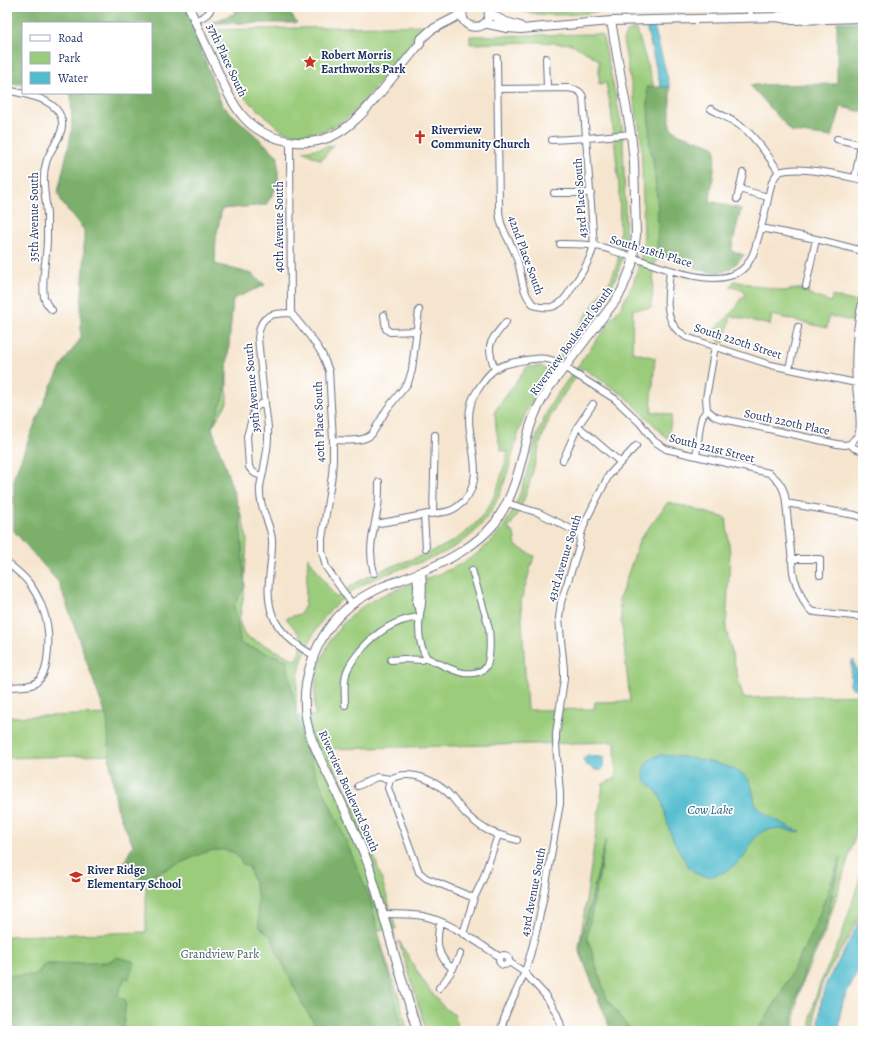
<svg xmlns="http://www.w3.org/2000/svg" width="870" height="1038" font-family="Alegreya,serif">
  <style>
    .green { fill: #9bcc7b; stroke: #5b7e6c }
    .forest { fill: #7cb06b; stroke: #4c7064 }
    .water { fill: #51bcce; stroke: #367696 }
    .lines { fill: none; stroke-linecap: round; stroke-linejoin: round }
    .minor-casing { stroke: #686f85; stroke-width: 8 }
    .tertiary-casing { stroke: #686f85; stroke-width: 10 }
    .minor { stroke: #fff; stroke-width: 6 }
    .tertiary { stroke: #fff; stroke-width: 8 }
    .labels { text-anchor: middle; stroke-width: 3.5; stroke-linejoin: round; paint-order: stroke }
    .poi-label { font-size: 12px; font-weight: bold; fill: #1b2f5e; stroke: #fff; text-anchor: start }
    .street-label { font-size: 12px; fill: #1b2f5e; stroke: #fff }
    .park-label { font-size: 12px; fill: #415e67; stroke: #fff }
    .water-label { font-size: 13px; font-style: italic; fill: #2e6085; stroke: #fff }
  </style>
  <rect width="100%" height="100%" fill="#fff"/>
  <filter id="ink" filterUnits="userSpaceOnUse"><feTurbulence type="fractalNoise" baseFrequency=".025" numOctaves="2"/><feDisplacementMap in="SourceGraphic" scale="8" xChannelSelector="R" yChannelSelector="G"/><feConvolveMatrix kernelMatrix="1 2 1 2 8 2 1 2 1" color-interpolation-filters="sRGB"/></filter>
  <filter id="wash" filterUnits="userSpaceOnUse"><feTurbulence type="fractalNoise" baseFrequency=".012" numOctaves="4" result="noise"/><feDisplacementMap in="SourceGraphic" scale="16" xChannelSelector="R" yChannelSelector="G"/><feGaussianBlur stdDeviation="0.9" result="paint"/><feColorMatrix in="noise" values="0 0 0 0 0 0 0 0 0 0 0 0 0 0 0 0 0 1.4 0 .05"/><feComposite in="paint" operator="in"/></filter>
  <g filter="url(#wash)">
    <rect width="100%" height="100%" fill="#f6e5ce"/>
    <path class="green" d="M517 7H639C601 11 556 20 520 11Z
      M426 25 357 109 342 122 324 131 304 134H293L282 131 242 95 209 30Z
      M631 30H637L654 87 667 253 655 261 651 308 633 309 632 352 655 358 651 411 672 415 668 439 625 396 583 368C571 385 556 402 548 422 537 447 534 474 524 499 520 510 515 519 508 529L514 533 516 546 534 556 521 601 527 710 594 709 595 702 630 701 619 600 640 539 668 502 726 518 730 554 726 629 743 698 863 695V811L826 930 803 980 798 997 795 1014V1031H610L609 1026 579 949 603 784 616 778 615 742 325 749C341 781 359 813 371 847 381 874 388 902 396 929L376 930 398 995 408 1031H7V936L146 932V754L7 758V717L112 714 227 301V403L211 429 221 465 242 517 247 539 244 593 239 621 245 636 296 660 304 640 286 618 300 614 305 606 308 557 336 598C346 589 356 582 369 576 414 554 462 552 490 504 499 488 503 470 508 452L501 450 496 429 495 411 527 367 541 366 548 370 606 286 611 279 617 264 620 249V238L619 186 611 109 606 83 599 84V60L572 44 537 42 470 44V36L597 34H601L603 37 622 127 623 141C624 161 624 182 625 202 625 225 627 247 619 269 613 287 603 301 592 315 580 332 568 348 556 364 546 379 535 393 527 410 510 448 510 491 481 525 454 557 411 563 374 579 320 603 291 658 297 716H315C310 665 333 618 381 596 427 575 467 573 501 530 531 490 528 437 556 396L622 305 633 284 641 257 644 234 641 137 623 40 626 33Z
      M334 145 321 160 306 153 303 151 322 148Z
      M734 281 784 291 796 289H806L809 294C816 296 823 300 831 302L832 296 858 302 855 322 829 316 827 328 772 315 770 325 731 316 724 343 719 341 714 330 737 307 741 298 746 295C743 289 736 288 730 287Z
      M863 868V905L857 921 847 940 823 981 816 1003 815 1017V1031H811V1017L814 1003 819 986 841 938Z
      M399 941C411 960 435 1006 455 1015L458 1031H426L421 1013Z"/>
    <path class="forest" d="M7 7H188L197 39 222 105 278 156V185L266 205 222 209 216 237 215 264 252 274 265 285 233 299 225 392 212 428 239 508 245 586 234 605 241 644 287 660 296 714 313 767 339 825 370 898 403 1031H319L309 1015 302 1003 277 952 272 938 259 926 257 893 249 867 243 864 235 853 226 850H215L203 853 140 881 124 863 133 845 117 809 110 763 107 719 59 583 14 531V477L36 421 51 386 65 360 81 338V307L84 266V230L62 203 58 192 72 131 71 93H151V23H23V84L7 83Z
      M237 7H289L288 10 297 23H209L234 14Z
      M837 22H863V112L841 107 832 137 792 132 750 85 837 84Z
      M647 87H670V127L679 134 714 146 716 152 710 201 741 209 731 251 744 255C738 262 731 270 722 272 707 276 671 258 657 253L658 208 653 160 650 149Z
      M606 839 587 937 607 999 631 1031H610L609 1026 579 949Z
      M841 857 825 927 805 970 793 1007 792 1031H757L780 995 814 928Z
      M118 957 135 962 128 980 125 977 118 995 126 1001 124 1022V1031H7V975H37L44 964H65L107 962Z"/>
    <path class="water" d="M646 26H654L670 87H661Z
      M853 660 854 661 861 684 860 687C857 689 853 689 851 687L850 685 852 661Z
      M587 755 600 757 604 758 603 767 602 770H596L585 764 583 759Z
      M660 755C681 756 731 762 746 777 754 784 752 796 756 805 761 814 791 828 801 832 790 831 774 826 764 831 751 836 750 852 740 861 728 871 708 884 693 871 689 867 685 861 682 856 677 848 672 838 669 829 666 818 664 807 660 796 656 789 648 786 645 779 639 767 650 757 660 755Z
      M863 914V962L853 980 843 1001 840 1015 839 1031H819V1019L821 1001 826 983 843 953Z"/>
  </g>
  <g filter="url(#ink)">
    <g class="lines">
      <g class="minor-casing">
        <path id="minor" d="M750 7V17
          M195 21C202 17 210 15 211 7
          M497 58 499 207C499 214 500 222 503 228 507 239 514 248 517 259 522 273 521 291 532 303 534 305 539 307 543 307 549 308 555 307 560 303 566 299 569 292 573 286 582 273 590 261 594 245L583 97C581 90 574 89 568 88L497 89
          M546 58 547 88
          M7 90C23 94 50 97 59 113 70 131 50 146 46 163 41 180 46 197 47 215 47 223 47 231 47 239 47 258 41 278 44 297 45 302 48 306 52 310
          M711 109C723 116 735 121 746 130 759 142 769 157 779 172 800 165 841 175 863 180
          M837 139 863 145
          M552 140 587 138 631 134
          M290 141 291 313
          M855 178 861 145
          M739 189 768 197
          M554 193H591
          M737 199 743 173
          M761 228 816 239 863 251
          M560 244C578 244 594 244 611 250 642 259 707 290 737 273 743 270 748 264 751 258 755 252 756 244 758 238 762 225 765 212 768 199 770 189 771 179 779 172
          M670 270C669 289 662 315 678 331 681 333 684 335 686 337L771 365 856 383
          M806 286 816 239
          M291 313C279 313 264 313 260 327 259 330 259 334 258 337 260 359 262 381 265 403 266 415 269 425 268 437 268 447 266 457 264 467 263 476 259 484 260 493 260 510 271 524 272 540 273 565 263 591 273 616 280 634 297 646 313 655
          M291 313 309 335 319 349 323 356 329 371 333 440V460L332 475 322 539V551L326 567 352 604
          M384 315 386 329 390 332 417 331
          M495 369C485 343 490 342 506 322
          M789 369 798 327
          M707 410 716 417 723 419 837 444 845 445 850 444 854 448 863 451
          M578 426 620 462
          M333 440C346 440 362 443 372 434L387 409 408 383 412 370 419 310
          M850 444C853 440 858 437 859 432 862 420 856 396 856 383 854 354 856 326 863 298
          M696 456 700 426 702 417 707 410 706 398 715 346
          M563 460 578 426 593 404
          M262 476 256 474 252 471 249 467 247 436 255 408 261 404 265 403
          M507 503 539 513 581 534
          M786 503 793 572C794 580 804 605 810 610 811 611 813 612 815 612L863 617
          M433 514 435 435
          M424 515 426 548
          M375 524C392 521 410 518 428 514 435 513 443 513 449 511 455 509 460 505 464 501 489 472 462 436 471 404 472 397 477 391 481 385 491 370 497 366 515 362 528 360 543 355 556 362L615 399 640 423 654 441 666 449 769 473C780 481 785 489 786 503L855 515 863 518
          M791 559H820V575
          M7 562C14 569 23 575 29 583 39 596 47 616 48 632 49 641 48 651 47 660 46 668 44 677 37 682 29 688 16 686 7 687
          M422 572C423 582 423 593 422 603 422 607 420 611 420 615 418 629 419 646 427 658
          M374 573C367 549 374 530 378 507 379 499 379 490 379 482
          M416 574 417 586 416 604 420 612
          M427 658C437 662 454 672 464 673 470 674 480 673 485 668 491 662 490 638 489 629 485 610 477 589 472 570
          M391 660 404 659 422 660 427 658
          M345 705C345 694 343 681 347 671 350 663 356 656 361 650 377 631 395 620 419 617
          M556 740V734L564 679V669L561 640 559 618 561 602 579 547 581 534 586 520 609 475 636 446
          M390 779C409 769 432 779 447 792 454 799 460 808 467 815 471 819 475 822 479 825 491 834 504 836 517 840
          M358 786 377 777 390 779 388 788 419 872 426 878 474 898
          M383 914C396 914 410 914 423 916 449 921 478 943 500 957
          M440 922C436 941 436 956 453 969
          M463 934 474 898 483 879 498 835
          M499 960a5 5 0 1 1 10 0a5 5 0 1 1-10 0Z
          M509 962 524 972 545 995 556 1012 560 1022 562 1031
          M439 988C449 977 454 968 460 954
          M501 1031C504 1013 513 999 520 983 525 972 529 960 532 948 545 901 551 852 560 804V793L556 744"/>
      </g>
      <g class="tertiary-casing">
        <path id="tertiary" d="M189 7C197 26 206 46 215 65 233 106 246 137 296 142 318 144 338 136 354 121 364 113 372 102 381 92 393 77 405 62 417 47L420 44V40L431 30 456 17 462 12
          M463 9C457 35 498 31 487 7
          M489 11C497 20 509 23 520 26
          M778 16 793 12 851 11 863 10
          M484 24H488L507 28 521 29 611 21 777 17 793 20 863 18
          M417 1031 369 866C359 840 347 814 335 789 326 770 315 751 309 731 296 685 315 633 352 604 362 597 373 591 384 586 397 581 410 577 423 571 448 561 478 544 495 523 498 519 500 514 503 510 518 484 522 455 530 427 534 414 541 401 548 389L616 300 622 290 632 265 636 235 634 162 631 134 611 21"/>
      </g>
      <use href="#minor" class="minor"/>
      <use href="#tertiary" class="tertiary"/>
    </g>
  </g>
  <defs>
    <g id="sight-bare" transform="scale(1.08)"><path d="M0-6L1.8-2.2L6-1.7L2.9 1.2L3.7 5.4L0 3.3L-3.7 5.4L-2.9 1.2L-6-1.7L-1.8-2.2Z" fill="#c8321e" stroke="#fff" stroke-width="2.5" paint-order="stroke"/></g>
    <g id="church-bare" transform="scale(1.08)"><path d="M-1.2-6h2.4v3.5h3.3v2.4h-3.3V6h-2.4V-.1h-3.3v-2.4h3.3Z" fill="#c8321e" stroke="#fff" stroke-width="2.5" paint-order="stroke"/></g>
    <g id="school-bare" transform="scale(1.08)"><path d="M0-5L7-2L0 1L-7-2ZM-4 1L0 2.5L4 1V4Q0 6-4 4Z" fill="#c8321e" stroke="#fff" stroke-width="2.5" paint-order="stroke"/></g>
  </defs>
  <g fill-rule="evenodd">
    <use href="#sight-bare" x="310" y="62"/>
    <use href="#church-bare" x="420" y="137"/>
    <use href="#school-bare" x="76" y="877"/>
  </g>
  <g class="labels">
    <g class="poi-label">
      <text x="321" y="59">Robert Morris<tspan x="321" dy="14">Earthworks Park</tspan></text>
      <text x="431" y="134">Riverview<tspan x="431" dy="14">Community Church</tspan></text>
      <text x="87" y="874">River Ridge<tspan x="87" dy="14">Elementary School</tspan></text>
    </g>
    <g class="street-label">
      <text transform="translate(227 60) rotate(65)" y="4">37th Place South</text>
      <text transform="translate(580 198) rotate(-94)" y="4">43rd Place South</text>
      <text transform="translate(34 217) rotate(-90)" y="4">35th Avenue South</text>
      <text transform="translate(279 227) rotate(-90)" y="4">40th Avenue South</text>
      <text transform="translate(651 251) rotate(17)" y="4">South 218th Place</text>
      <text transform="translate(526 255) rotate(70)" y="4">42nd Place South</text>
      <text transform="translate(571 341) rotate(-54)" y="4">Riverview Boulevard South</text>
      <text transform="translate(738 341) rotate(18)" y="4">South 220th Street</text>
      <text transform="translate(252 388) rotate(-95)" y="4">39th Avenue South</text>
      <text transform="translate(319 422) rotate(-92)" y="4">40th Place South</text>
      <text transform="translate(787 422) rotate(12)" y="4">South 220th Place</text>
      <text transform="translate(712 448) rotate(14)" y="4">South 221st Street</text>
      <text transform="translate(564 558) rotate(-73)" y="4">43rd Avenue South</text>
      <text transform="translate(349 791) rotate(66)" y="4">Riverview Boulevard South</text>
      <text transform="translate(533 892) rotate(-79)" y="4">43rd Avenue South</text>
    </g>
    <g class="park-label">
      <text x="220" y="958">Grandview Park</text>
    </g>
    <g class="water-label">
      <text x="710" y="814">Cow Lake</text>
    </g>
  </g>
  <rect width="870" height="1038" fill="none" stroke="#fff" stroke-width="24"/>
  <rect x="22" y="22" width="130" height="72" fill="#ffffff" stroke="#a4acbf"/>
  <rect x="30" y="35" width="20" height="6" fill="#ffffff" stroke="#a4acbf"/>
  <text x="58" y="42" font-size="12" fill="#1b2f5e">Road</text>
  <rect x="30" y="52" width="20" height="12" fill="#9bcc7b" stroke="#a4acbf"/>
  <text x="58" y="62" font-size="12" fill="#1b2f5e">Park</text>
  <rect x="30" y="72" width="20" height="12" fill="#51bcce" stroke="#a4acbf"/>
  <text x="58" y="82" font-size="12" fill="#1b2f5e">Water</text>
</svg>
